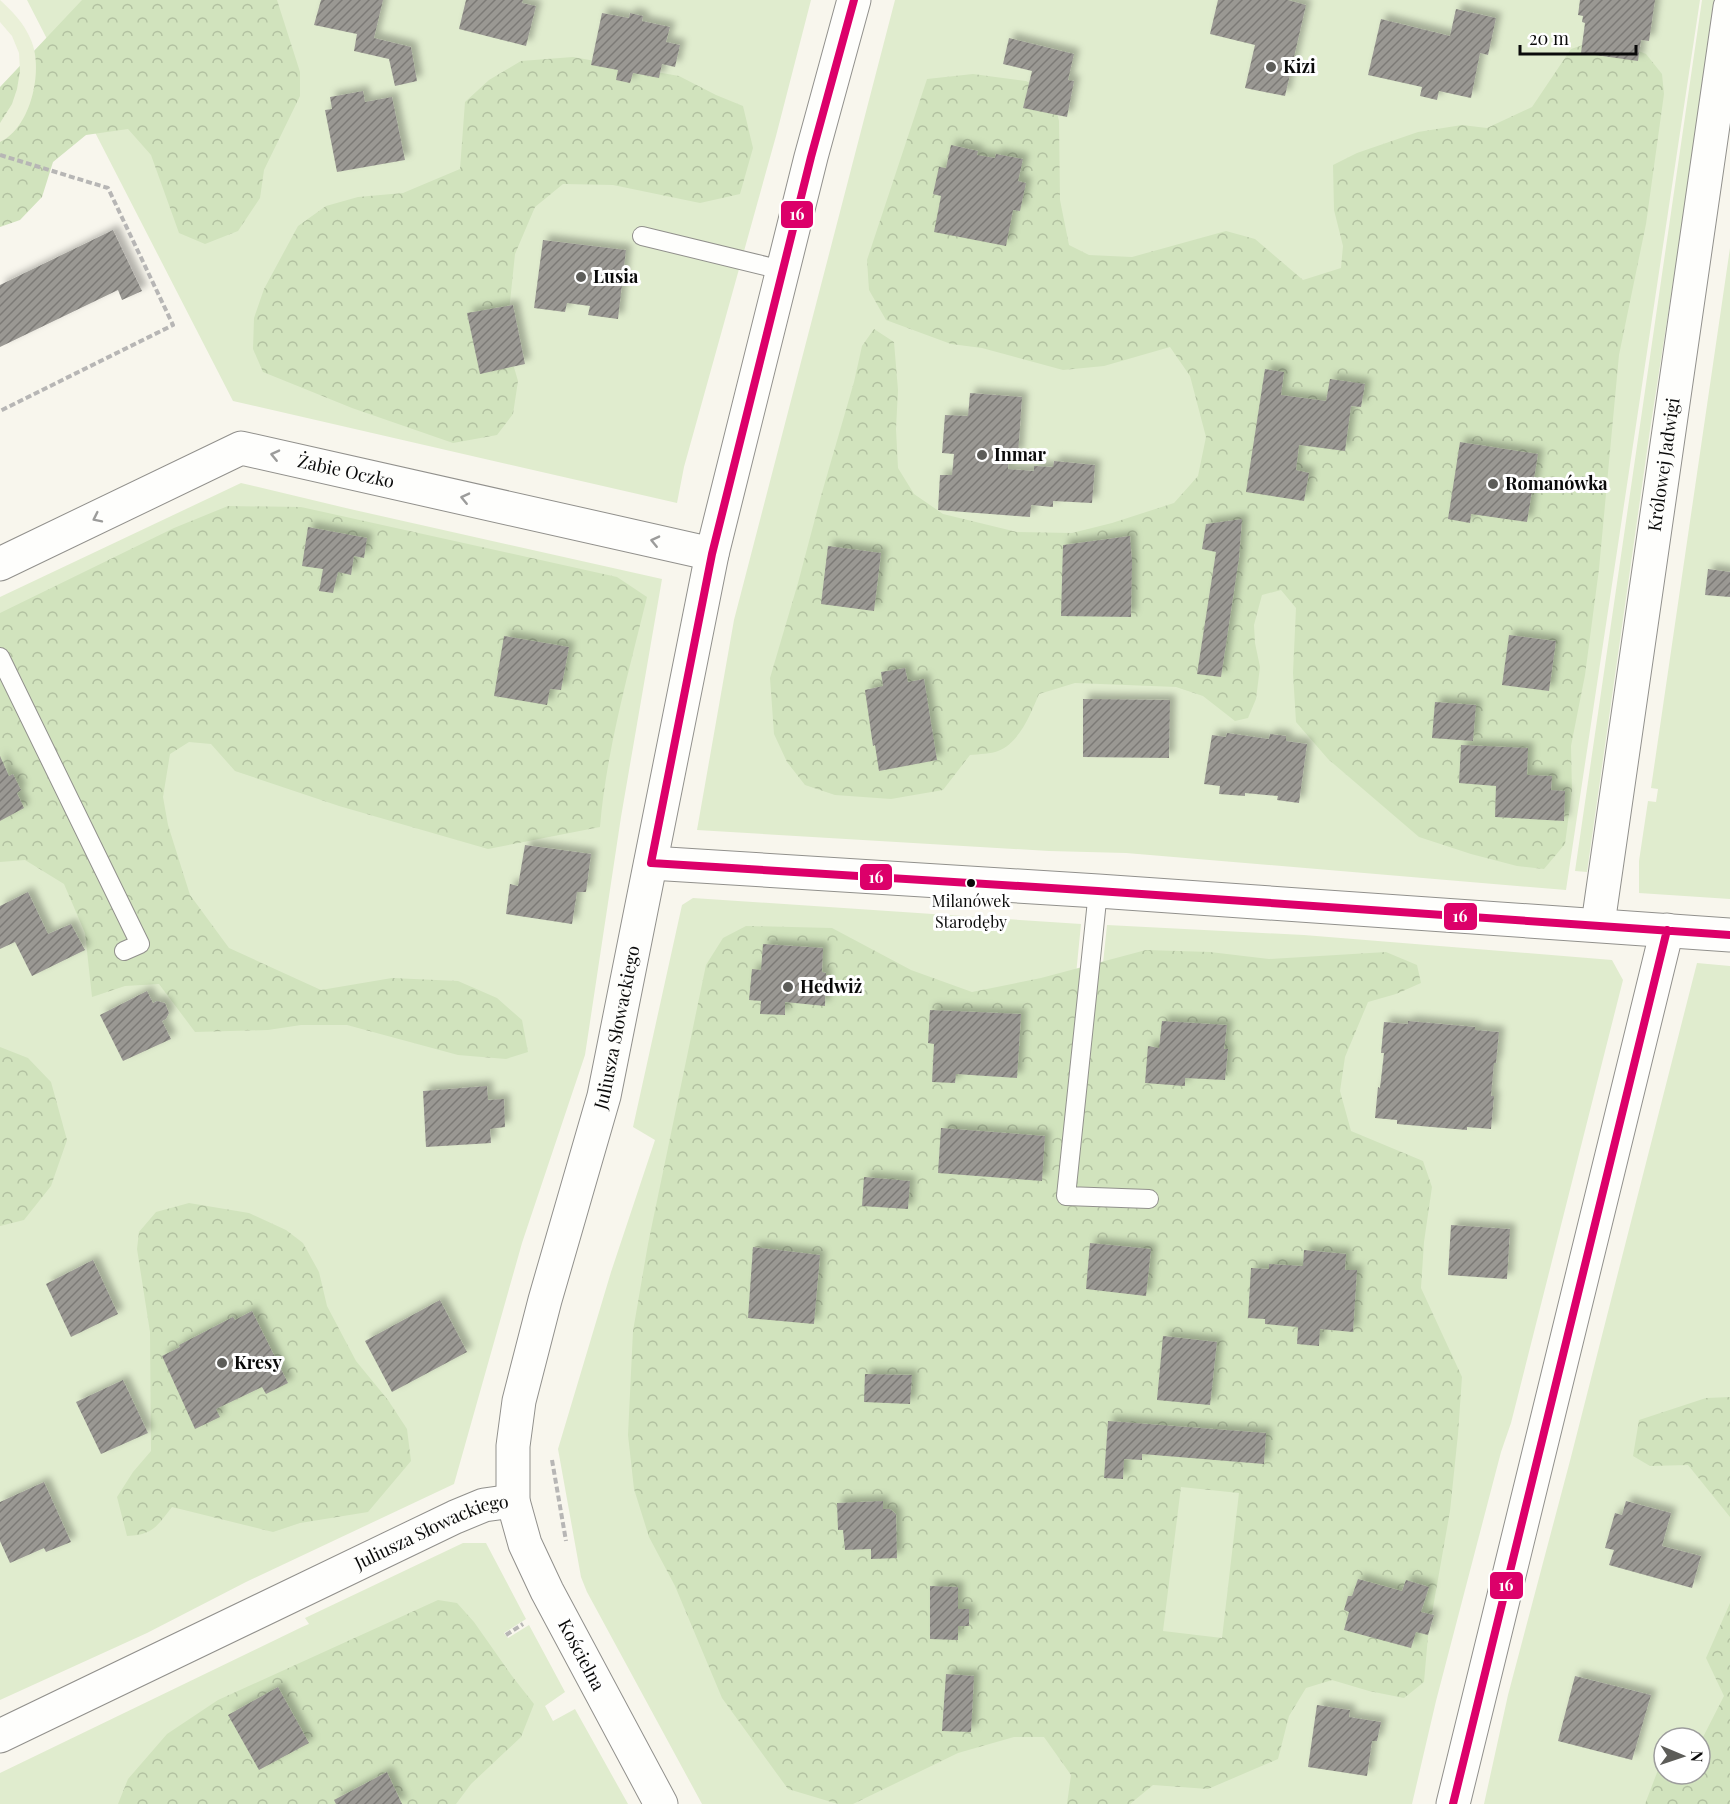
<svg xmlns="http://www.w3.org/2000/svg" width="1730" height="1804" font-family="'Playfair Display',serif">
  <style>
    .grass { fill: #e0ecce; fill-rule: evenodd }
    .forest { fill: url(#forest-crowns); fill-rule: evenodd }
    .pitch { fill: #eaf0d8 }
    .building { fill: url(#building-hatch); filter: url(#shadow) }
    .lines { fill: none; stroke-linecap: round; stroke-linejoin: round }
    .lane-casing { stroke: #91908c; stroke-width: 20 }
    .street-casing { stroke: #91908c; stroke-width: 35 }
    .path { stroke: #b7b6b5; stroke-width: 4; stroke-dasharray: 6 3; stroke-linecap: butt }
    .lane { stroke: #fefefc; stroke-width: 18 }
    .street { stroke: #fefefc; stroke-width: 33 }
    .bus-1-casing { stroke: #fff; stroke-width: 12 }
    .bus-1 { stroke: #dc006a; stroke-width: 8 }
    .oneway { stroke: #9c9c9b }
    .poi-dot { fill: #5d5d59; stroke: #fff; stroke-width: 2 }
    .bus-dot { fill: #0a0a0a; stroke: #fff; stroke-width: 2 }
    .labels { text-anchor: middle; stroke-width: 6; stroke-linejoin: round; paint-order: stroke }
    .bus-label { font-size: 16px; fill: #0a0a0a; stroke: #fff }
    .poi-label { font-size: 18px; font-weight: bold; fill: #0a0a0a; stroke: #fff; text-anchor: start }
    .street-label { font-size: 18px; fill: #0a0a0a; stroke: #fff }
    .line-badge { stroke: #fff; stroke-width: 2 }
    .badge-label { font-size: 16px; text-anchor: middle; font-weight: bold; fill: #fff }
  </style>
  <defs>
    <pattern id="forest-crowns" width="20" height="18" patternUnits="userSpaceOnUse" patternTransform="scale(1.5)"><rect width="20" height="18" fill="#d1e3bd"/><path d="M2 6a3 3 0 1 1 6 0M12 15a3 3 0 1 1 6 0" fill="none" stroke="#b2c1a1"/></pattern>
    <pattern id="building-hatch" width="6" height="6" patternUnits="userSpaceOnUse" patternTransform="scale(1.5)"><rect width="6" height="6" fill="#9a9893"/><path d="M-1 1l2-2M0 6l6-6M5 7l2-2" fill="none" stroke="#7c7a76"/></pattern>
    <filter id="shadow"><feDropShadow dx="5.5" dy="-5.5" stdDeviation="3" flood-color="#0004"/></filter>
  </defs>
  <rect width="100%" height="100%" fill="#f8f6ed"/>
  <path class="grass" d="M27 0H811L776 136 684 467 677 503 233 401Z
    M895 0H1700L1566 890 1126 853 1049 851 697 830 734 620Z
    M1702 0H1717L1650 430 1587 872 1575 871Z
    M1730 248V899L1639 893V861L1648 801 1656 802 1658 789 1651 788Z
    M241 483 350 509 662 579 621 817 585 1055 522 1243 454 1484 246 1582 147 1633 0 1700V597Z
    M693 898 1081 924 1055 1188 1080 1184 1107 925 1304 935 1612 960 1623 980 1511 1423 1501 1452 1436 1701 1412 1804H702L587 1592 581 1577 558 1449 611 1272 655 1140 633 1127 682 905Z
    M1697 963 1730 966V1804H1484L1508 1695 1571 1457ZM1664 1738H1700V1774H1664Z
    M463 1543H486L526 1619 504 1633 508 1638 529 1625 565 1692 545 1706 553 1721 575 1709 628 1804H0V1773L302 1627 309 1624 305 1618Z"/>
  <path class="forest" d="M82 0H277L300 72V96L264 170 260 198 238 231 205 244 179 233 151 155 128 129 86 135 53 162 42 197 20 220 0 227V87Z
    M1595 41 1616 42 1646 54 1662 74 1664 94 1646 224 1619 355 1599 569 1585 675 1571 746 1572 791 1565 844 1544 869 1517 866 1471 854 1419 837 1328 759 1296 722 1293 673 1296 608 1281 590 1262 595 1254 625 1255 643 1260 667 1256 699 1248 718 1235 721 1203 696 1176 687 1075 683 1039 694C1030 715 1020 742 998 751 991 754 979 754 970 755L943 790 891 799 835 795 805 785 787 762 774 734 770 678 798 583 821 496 854 382 862 346 874 329 894 342 898 390 896 429 898 468 914 494 943 514 1017 532 1072 533 1112 523 1174 503 1198 476 1206 437 1190 376 1170 347 1104 366 1063 370 982 348 951 344 886 320 869 290 867 260 927 79 973 74 1026 81 1053 95 1059 121 1060 200 1069 245 1089 255 1132 257 1226 231 1255 239 1303 280 1341 268 1343 246 1334 210 1333 165 1357 153 1418 132 1462 125 1487 128 1532 107 1571 49Z
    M573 57 679 76 716 95 743 106 753 148 740 194 700 203 613 185 563 184 535 207 515 254 506 340 518 381 513 414 497 435 453 443 352 408 263 372 253 349 254 318 264 289 298 226 326 206 358 197 403 193 460 169 465 102 489 80 521 61Z
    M228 506 301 507 617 577 647 597C629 671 606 752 600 827L488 849 339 806 235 771 211 744 189 742 170 754 163 797 168 825 190 895 229 948 321 990 392 978 458 981 497 998 522 1020 528 1052 506 1059 458 1055 347 1025H301L268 1030 195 1032 159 984 125 986 92 997 85 933 64 884 25 860 0 862V613L174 528Z
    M746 926 832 928 911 970 972 992 1041 978 1146 950 1210 952 1269 959 1386 952 1417 965 1421 983 1396 994 1368 1002 1345 1057 1340 1091 1351 1131 1423 1161 1432 1187 1424 1242 1421 1288 1462 1377 1458 1434 1450 1511 1428 1636 1424 1682 1404 1698 1369 1691 1332 1680 1306 1688 1289 1716 1278 1759 1208 1789 1153 1785 1130 1804H1067L1071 1775 1044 1737H1014L958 1753 853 1804H838L788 1789 722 1698 675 1586 649 1537 634 1489 628 1435 633 1331 648 1244 706 965 723 938ZM1181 1487 1239 1493 1222 1638 1163 1631Z
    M0 1047 28 1058 51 1082 67 1140 51 1186 24 1220 0 1226Z
    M189 1203 249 1213 286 1230 303 1243 319 1272 327 1306 356 1361 388 1400 407 1429 411 1461 368 1512 300 1523 273 1532 172 1507C157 1526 153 1535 127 1536L117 1497 133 1472 151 1451 150 1332 137 1249 139 1232 156 1212Z
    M1730 1397V1517L1688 1465 1650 1466 1633 1456 1639 1420 1706 1398Z
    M438 1600 457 1603 474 1622 512 1676 534 1704 521 1737 471 1784 456 1804H118L128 1779 167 1734 218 1700Z
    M1730 1603V1804H1645L1658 1770 1664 1767V1774H1700V1743L1724 1696 1706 1658Z"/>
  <path class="pitch" d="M0 0C13 12 24 23 31 40 44 70 31 128 0 142V123L12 104 17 89 20 71 19 53 12 36 0 22Z"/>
  <path class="building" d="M321 0H383L374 38 411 47 417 81 395 86 389 59 354 51 357 34 314 25Z
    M466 0H523L522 3 536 6 526 46 459 29Z
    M1218 0H1288L1306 5 1285 96 1245 88 1255 45 1210 34Z
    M1580 0H1655L1649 41 1641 40 1638 61 1581 53 1585 23 1582 22 1583 16 1578 15Z
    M1456 9 1496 18 1488 55 1480 53 1471 98 1439 91 1437 100 1420 96 1422 87 1368 75 1381 19 1450 36Z
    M602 13 629 18 630 13 643 16 642 21 670 27 666 42 680 45 675 67 662 64 659 78 633 73 630 83 616 80 618 70 591 65Z
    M1009 38 1074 54 1068 80 1074 81 1067 117 1023 108 1032 71 1003 64Z
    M363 91 365 102 392 97 405 160 337 172 325 110 332 109 330 97Z
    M951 145 978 151 977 155 995 158 996 154 1023 159 1018 181 1026 183 1020 211 1013 210 1006 246 934 232 941 196 933 194 939 167 946 168Z
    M113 230 142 291 122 300 118 290 0 347V285Z
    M543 240 626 250 618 319 588 315 590 306 567 303 565 312 534 308Z
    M513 305 525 364 480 374 467 313Z
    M1265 369 1284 372 1281 395 1326 401 1330 379 1365 384 1361 407 1351 406 1345 451 1299 445 1296 470 1309 473 1304 501 1246 492Z
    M970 393 1022 397 1018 455H1009L1008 469 1034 471V466L1053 467 1054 461 1095 465 1092 503 1053 501V507L1031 505 1030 517 938 510 940 475H952L954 454 942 453 945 415 968 416Z
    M1460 442 1538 454 1527 522 1471 514 1470 523 1448 519Z
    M1242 519 1239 558 1221 677 1197 674 1216 552 1202 549 1206 524Z
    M308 527 367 538 364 558 354 556 351 575 338 572 333 593 319 591 323 569 302 566Z
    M1130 536 1132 562 1131 617 1061 616 1063 545Z
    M828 546 881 553 874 611 821 604Z
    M1708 569 1730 572V597L1705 595Z
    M1509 635 1556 641 1549 691 1502 685Z
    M504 636 569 647 561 690 550 689 547 705 494 696Z
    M905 668 908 682 924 679 937 760 879 771 875 745 873 746 865 690 883 686 881 672Z
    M1083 699 1170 700 1169 758 1083 757Z
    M1435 702 1476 705 1473 741 1432 738Z
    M1227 733 1269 739 1270 734 1286 736V741L1307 744 1299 803 1277 800 1278 796 1245 793V796L1219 794 1220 786 1204 784 1212 735 1226 737Z
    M1461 745 1528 748 1527 775 1552 776 1551 790 1565 791 1564 821 1495 817 1496 786 1459 783Z
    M0 756 9 776 13 774 21 790 17 793 24 808 0 821Z
    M525 845 591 854 586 892H577L572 924 506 914 510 884 518 886Z
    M28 892 48 934 71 924 85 950 32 976 15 942 0 949V906Z
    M763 944 823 948 822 972 826 973 825 1006 785 1002V1015L760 1014 761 1001 749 1000 752 969 761 970Z
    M147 991 153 1003 157 1001 165 1003 169 1013 166 1019 162 1021 171 1039 123 1061 100 1015Z
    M930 1010 1021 1014 1017 1078 956 1074 955 1083 932 1082 934 1044 928 1043Z
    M1162 1021 1227 1025 1224 1049H1228L1225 1080 1185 1078V1086L1145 1083 1148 1046 1159 1048Z
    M1408 1021 1475 1027V1030L1499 1032 1496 1063H1494L1491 1096H1494L1491 1129 1467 1127V1130L1397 1124V1120L1375 1118 1378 1087 1380 1088 1384 1053H1381L1384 1022 1408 1024Z
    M487 1086 488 1100 504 1099 505 1127 490 1129 491 1143 426 1147 423 1091Z
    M941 1128 1045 1136 1042 1181 938 1173Z
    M864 1177 910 1181 908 1209 862 1206Z
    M1451 1225 1510 1229 1507 1279 1448 1275Z
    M1090 1243 1151 1249 1146 1296 1086 1289Z
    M753 1247 820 1255 814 1324 748 1318Z
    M1304 1250 1346 1254 1345 1270H1357L1353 1332 1320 1329 1319 1346 1297 1344 1298 1327 1265 1324V1319L1248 1318 1251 1268 1269 1269V1264L1303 1266Z
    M93 1260 118 1314 71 1337 46 1284Z
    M440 1300 467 1352 392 1392 365 1341Z
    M252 1311 288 1383 266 1394 262 1387 216 1409 220 1417 195 1429 162 1356 180 1347 179 1345 233 1317 235 1320Z
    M1163 1336 1217 1342 1210 1405 1157 1400Z
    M865 1374 912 1375 910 1404 864 1402Z
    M123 1380 148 1433 101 1454 76 1402Z
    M1108 1421 1266 1433 1264 1464 1142 1454V1460L1124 1459 1123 1479 1104 1478Z
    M44 1482 71 1542 46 1552 44 1548 10 1563 0 1541V1502Z
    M883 1501V1509H890L896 1514 897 1558 871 1559V1549L845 1550 843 1530H838L837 1503Z
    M1626 1501 1671 1513 1662 1546 1701 1556 1692 1588 1609 1565 1614 1550 1605 1548 1615 1513 1622 1515Z
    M1358 1579 1402 1591 1406 1580 1429 1587 1421 1612 1434 1615 1428 1635 1416 1632 1411 1648 1344 1630 1349 1612 1344 1610 1348 1596H1352Z
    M930 1586 958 1587V1609H969V1626H958V1640L930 1639Z
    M946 1674 974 1676 971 1732 942 1731Z
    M1575 1676 1651 1695 1632 1760 1558 1741Z
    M278 1687 309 1743 259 1770 228 1715Z
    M1317 1705 1350 1710 1349 1717 1381 1722 1377 1741H1372L1367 1776 1308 1767Z
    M387 1772 402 1804H336L334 1800Z"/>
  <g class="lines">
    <g class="lane-casing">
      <path id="lane" d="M642 236 782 270
        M0 657 140 944 124 951
        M1098 891 1066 1196 1149 1199"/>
    </g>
    <g class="street-casing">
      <g id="street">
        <path id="s1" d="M0 564 241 448 712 554"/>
        <path d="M651 863 1098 891 1730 935"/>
        <path id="s2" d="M1598 924 1730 7"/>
        <path id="s3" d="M0 1736 455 1517 484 1505 513 1501"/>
        <path id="s4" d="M661 1804 547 1591 525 1544 513 1501V1446L519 1401 545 1300 604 1096 712 554 811 157 854 0"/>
        <path d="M1453 1804 1667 930"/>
      </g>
    </g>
    <path class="path" d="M0 155 108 188 173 325 0 411
      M552 1460 566 1541
      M506 1635 523 1624"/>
    <use href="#lane" class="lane"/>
    <use href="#street" class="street"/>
    <g class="bus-1-casing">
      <path id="bus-1" d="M651 863 1098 891 1730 935
        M651 863 712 554 811 157 854 0
        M1453 1804 1667 930"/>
    </g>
    <use href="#bus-1" class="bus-1"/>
  </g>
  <defs><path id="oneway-chevron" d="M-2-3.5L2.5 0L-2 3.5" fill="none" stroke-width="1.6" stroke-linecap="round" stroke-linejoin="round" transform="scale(1.5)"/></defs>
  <g class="oneway">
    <use href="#oneway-chevron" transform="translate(275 455) rotate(-167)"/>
    <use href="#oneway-chevron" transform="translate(465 498) rotate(-167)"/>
    <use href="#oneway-chevron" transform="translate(97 518) rotate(154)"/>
    <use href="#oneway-chevron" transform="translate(655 541) rotate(-167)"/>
  </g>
  <g class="poi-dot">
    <circle cx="1271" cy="67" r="6"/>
    <circle cx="581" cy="277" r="6"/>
    <circle cx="982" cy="455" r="6"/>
    <circle cx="1493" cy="484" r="6"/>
    <circle cx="788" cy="987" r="6"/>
    <circle cx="222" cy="1363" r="6"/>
  </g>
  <circle class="bus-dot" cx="971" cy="883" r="5"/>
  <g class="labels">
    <g class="bus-label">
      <text x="971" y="907">Milanówek<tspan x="971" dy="21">Starodęby</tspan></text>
    </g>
    <g class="poi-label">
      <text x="1283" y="73">Kizi</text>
      <text x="593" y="283">Lusia</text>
      <text x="994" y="461">Inmar</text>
      <text x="1505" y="490">Romanówka</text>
      <text x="800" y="993">Hedwiż</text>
      <text x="234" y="1369">Kresy</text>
    </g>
    <g class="street-label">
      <text dy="6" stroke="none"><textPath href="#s2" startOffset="464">Królowej Jadwigi</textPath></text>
      <text dy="6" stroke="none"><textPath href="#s1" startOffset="375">Żabie Oczko</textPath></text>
      <text dy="6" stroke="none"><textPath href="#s4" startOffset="825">Juliusza Słowackiego</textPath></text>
      <text dy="6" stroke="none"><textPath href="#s3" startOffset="478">Juliusza Słowackiego</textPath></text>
      <text transform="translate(581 1655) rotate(62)" y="6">Kościelna</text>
    </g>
  </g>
  <g class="line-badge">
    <rect x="780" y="200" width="34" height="29" rx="6" fill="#dc006a"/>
    <rect x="859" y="863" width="34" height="28" rx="6" fill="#dc006a"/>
    <rect x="1443" y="902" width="35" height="29" rx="6" fill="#dc006a"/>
    <rect x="1489" y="1571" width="35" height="29" rx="6" fill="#dc006a"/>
  </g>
  <g class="badge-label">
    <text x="797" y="220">16</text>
    <text x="876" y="883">16</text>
    <text x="1460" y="922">16</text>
    <text x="1506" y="1591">16</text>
  </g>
  <g transform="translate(1682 1756) rotate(92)"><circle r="28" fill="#ffffff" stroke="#9d9d9d" stroke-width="1.5"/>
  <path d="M0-4.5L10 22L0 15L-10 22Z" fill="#5d5d59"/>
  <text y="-9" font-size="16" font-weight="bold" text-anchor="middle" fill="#0a0a0a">N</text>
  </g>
  <path d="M1520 45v9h116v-9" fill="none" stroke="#0a0a0a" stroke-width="3"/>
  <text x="1529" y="45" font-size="18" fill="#0a0a0a" stroke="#ffffff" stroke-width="4.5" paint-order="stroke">20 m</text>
</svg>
